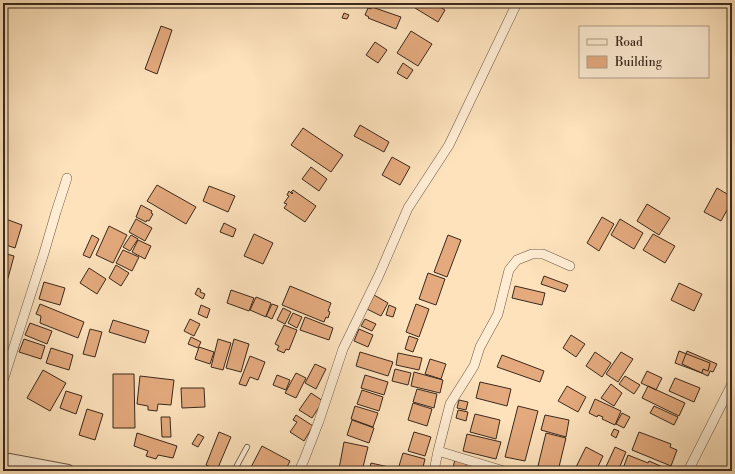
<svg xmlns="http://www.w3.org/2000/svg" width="735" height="474" font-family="'Libre Bodoni',serif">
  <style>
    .building { fill: #e4aa7e; stroke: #3a291c }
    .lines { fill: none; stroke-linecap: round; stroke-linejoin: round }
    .service-casing { stroke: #6b5744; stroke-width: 6 }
    .minor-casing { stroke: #6b5744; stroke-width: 10 }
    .tertiary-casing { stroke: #6b5744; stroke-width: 14 }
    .service { stroke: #feecd3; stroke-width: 4.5 }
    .minor { stroke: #feecd3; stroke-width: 9 }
    .tertiary { stroke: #feecd3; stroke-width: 12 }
  </style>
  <rect width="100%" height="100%" fill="#fde2bc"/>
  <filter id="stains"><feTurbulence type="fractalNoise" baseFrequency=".005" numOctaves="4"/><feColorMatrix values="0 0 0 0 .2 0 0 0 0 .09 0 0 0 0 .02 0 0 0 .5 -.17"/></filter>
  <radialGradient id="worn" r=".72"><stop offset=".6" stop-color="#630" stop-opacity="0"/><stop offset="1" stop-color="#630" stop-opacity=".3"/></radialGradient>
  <path class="building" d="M417 3H433L445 10 438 22 415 8Z
    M372 7 401 17 396 29 368 18 369 17 365 15 368 8 371 9Z
    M344 13 349 15 347 19 342 18Z
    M161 26 172 30 157 74 145 69Z
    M411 31 432 44 418 66 397 53Z
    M375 42 387 50 378 63 366 55Z
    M403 63 413 70 407 79 397 73Z
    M360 125 389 142 384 152 354 136Z
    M303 128 343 155 331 172 291 145Z
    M392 157 410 167 400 185 382 175Z
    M311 167 327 179 319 191 302 179Z
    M157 185 196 207 186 224 147 201Z
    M209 186 235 196 228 212 203 201Z
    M717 188 732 197V201L721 221 704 212Z
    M293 190 316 206 305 222 284 208 287 204 284 203 289 196 287 195 289 191 292 194 293 193 291 192Z
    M647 204 670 218 659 235 637 221Z
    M141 205 152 211 151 213 153 214 149 221 147 220 146 222 136 217Z
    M602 217 614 224 599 251 587 243Z
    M3 218 22 225 15 248 3 244Z
    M136 219 152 228 145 241 129 232Z
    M620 219 643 233 634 249 611 235Z
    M224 223 236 229 233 237 220 232Z
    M109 226 127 235 113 263 96 255Z
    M254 234 273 243 263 264 244 256Z
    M653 234 675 246 665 263 643 250Z
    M92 235 99 239 90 258 83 255Z
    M131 235 138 239 130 251 123 247Z
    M448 235 461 240 447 277 434 272Z
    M138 240 151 246 145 259 132 252Z
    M123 250 139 257 132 271 116 263Z
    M3 253 14 256 8 278 3 276Z
    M116 265 129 273 121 286 109 278Z
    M89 268 106 279 97 294 80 283Z
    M428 273 445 279 436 305 419 299Z
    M544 276 568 285 565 292 541 284Z
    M44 282 65 288 60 305 39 299Z
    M679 283 702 294 694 311 671 300Z
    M290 286 331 303 328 311 330 312 328 318 326 317 324 322 282 305Z
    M515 286 545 293 542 305 512 298Z
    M198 288 201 290 200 292 205 294 203 299 195 294Z
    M231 290 254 298 249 311 227 303Z
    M374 295 388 303 381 316 367 309Z
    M256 297 271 303 266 317 250 310Z
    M40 304 84 322 78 338 40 323 41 316 36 314Z
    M272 304 278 306 272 319 266 316Z
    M416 304 429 309 419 337 406 332Z
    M201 305 210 309 207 318 198 314Z
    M389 305 396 308 393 317 386 315Z
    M283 308 291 312 285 324 277 320Z
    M293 313 302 317 297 328 288 323Z
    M305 317 333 328 329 340 300 330Z
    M190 319 200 324 194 336 184 331Z
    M365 319 376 324 372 331 361 326Z
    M113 320 149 331 145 343 109 332Z
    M30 323 52 331 47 344 25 335Z
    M284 325 297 330 289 350 286 349 284 353 277 350 279 346 275 344Z
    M90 329 102 332 95 357 83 354Z
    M359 329 373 335 368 347 354 341Z
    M571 335 585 344 576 357 563 348Z
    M409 336 418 339 413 352 405 349Z
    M191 337 201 342 198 348 188 344Z
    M24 339 45 346 41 359 19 352Z
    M218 339 231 343 223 370 211 367Z
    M234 339 249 344 241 372 226 368Z
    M199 347 214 352 210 364 195 359Z
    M51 348 73 355 69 370 46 363Z
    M679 351 710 363 708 371 703 369 702 373 675 363Z
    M687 351 717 364 713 372 710 371 708 376 682 364Z
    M360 352 393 362 388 376 356 366Z
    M595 352 611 363 602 377 586 366Z
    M621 352 633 359 618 382 606 374Z
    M398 353 422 358 419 370 396 365Z
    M502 355 544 371 540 382 497 367Z
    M250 356 265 362 258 380 250 377 246 386 239 384Z
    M430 359 446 364 441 379 425 374Z
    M315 364 326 369 316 389 305 383Z
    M395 369 411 373 408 385 392 381Z
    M43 370 66 383 50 411 27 398Z
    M647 371 662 378 656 390 641 383Z
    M414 372 443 380 440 393 411 386Z
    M296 373 306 378 296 398 285 393Z
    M113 374H134L135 428H113Z
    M277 375 290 380 286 390 273 385Z
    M365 375 388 382 384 395 361 388Z
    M140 376 174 380 171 405 158 404 157 411 148 410V406L137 404Z
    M625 376 640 385 634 394 619 384Z
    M675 378 700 388 694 402 669 391Z
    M480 382 511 389 507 406 476 398Z
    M611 384 622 393 614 406 601 398Z
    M567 386 586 397 578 412 558 401Z
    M648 386 685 403 679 416 642 398Z
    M181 388H204L205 407 182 408Z
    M417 389 437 394 434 408 413 402Z
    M362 390 383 397 379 411 357 404Z
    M66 391 82 396 76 414 60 408Z
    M311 393 323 401 312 418 299 410Z
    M595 399 621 411 615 425 602 419 603 417 598 415 597 417 589 413Z
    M459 400 468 402 466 410 457 408Z
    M413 403 432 409 427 426 408 420Z
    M355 406 378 413 373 427 351 419Z
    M518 406 538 411 525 461 505 457Z
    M654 406 678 417 674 425 650 413Z
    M87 409 103 414 95 440 79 435Z
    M458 410 468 412 466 421 456 418Z
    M622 413 630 417 624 428 616 424Z
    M475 414 500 420 496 439 470 432Z
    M296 415 313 426 304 441 290 432 297 422 293 420Z
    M545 415 569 420 566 437 541 430Z
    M161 417H170L171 437H162Z
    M352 420 374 428 369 443 347 435Z
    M614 429 619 431 616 438 611 435Z
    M219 432 231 437 217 470 206 465Z
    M414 432 431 437 425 456 408 451Z
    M639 432 671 444 670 447 677 450 671 466 632 450Z
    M137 433 177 446 173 458 158 455 156 459 146 456 148 451 134 446Z
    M546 433 566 438 558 471 538 466Z
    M198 434 204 437 198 447 192 444Z
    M467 434 501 442 496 459 463 451Z
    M344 442 368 447 362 471H348L339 469Z
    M262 446 290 461 285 471H249Z
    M586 447 603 456 596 471H574Z
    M615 447 626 452 618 471H604Z
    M403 453 425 459 422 471H415L399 466Z
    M628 455 648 463 649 461 665 468 664 471H622Z
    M455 459 467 462 465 471 453 468Z
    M371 463 393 468 392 471H369Z"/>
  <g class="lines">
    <g class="service-casing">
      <path id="service" d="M234 471 247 447"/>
    </g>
    <g class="minor-casing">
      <path id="minor" d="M3 381 44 253 56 212 67 178
        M438 451 504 471
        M299 471 304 460 319 421 343 349 379 275 408 208 449 145 517 3
        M434 471 438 451 450 404 474 366 480 347 498 314 509 270 517 260 532 254H543L570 266
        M688 471 732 384"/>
    </g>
    <g class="tertiary-casing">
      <path id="tertiary" d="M9 460 68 471"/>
    </g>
    <use href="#service" class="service"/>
    <use href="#minor" class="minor"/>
    <use href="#tertiary" class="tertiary"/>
  </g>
  <rect width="735" height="474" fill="none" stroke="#fde2bc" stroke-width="16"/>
  <rect x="4" y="4" width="727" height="466" fill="none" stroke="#3a291c" stroke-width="2"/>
  <rect x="8" y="8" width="719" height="458" fill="none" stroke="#3a291c"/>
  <rect x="579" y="26" width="130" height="52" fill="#feecd3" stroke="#b09e8a"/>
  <rect x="587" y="39" width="20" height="6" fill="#feecd3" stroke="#b09e8a"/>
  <text x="615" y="46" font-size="12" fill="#3a291c">Road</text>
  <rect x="587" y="56" width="20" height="12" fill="#e4aa7e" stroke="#b09e8a"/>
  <text x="615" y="66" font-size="12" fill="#3a291c">Building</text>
  <rect width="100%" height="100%" filter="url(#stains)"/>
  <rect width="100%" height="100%" fill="url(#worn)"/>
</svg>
